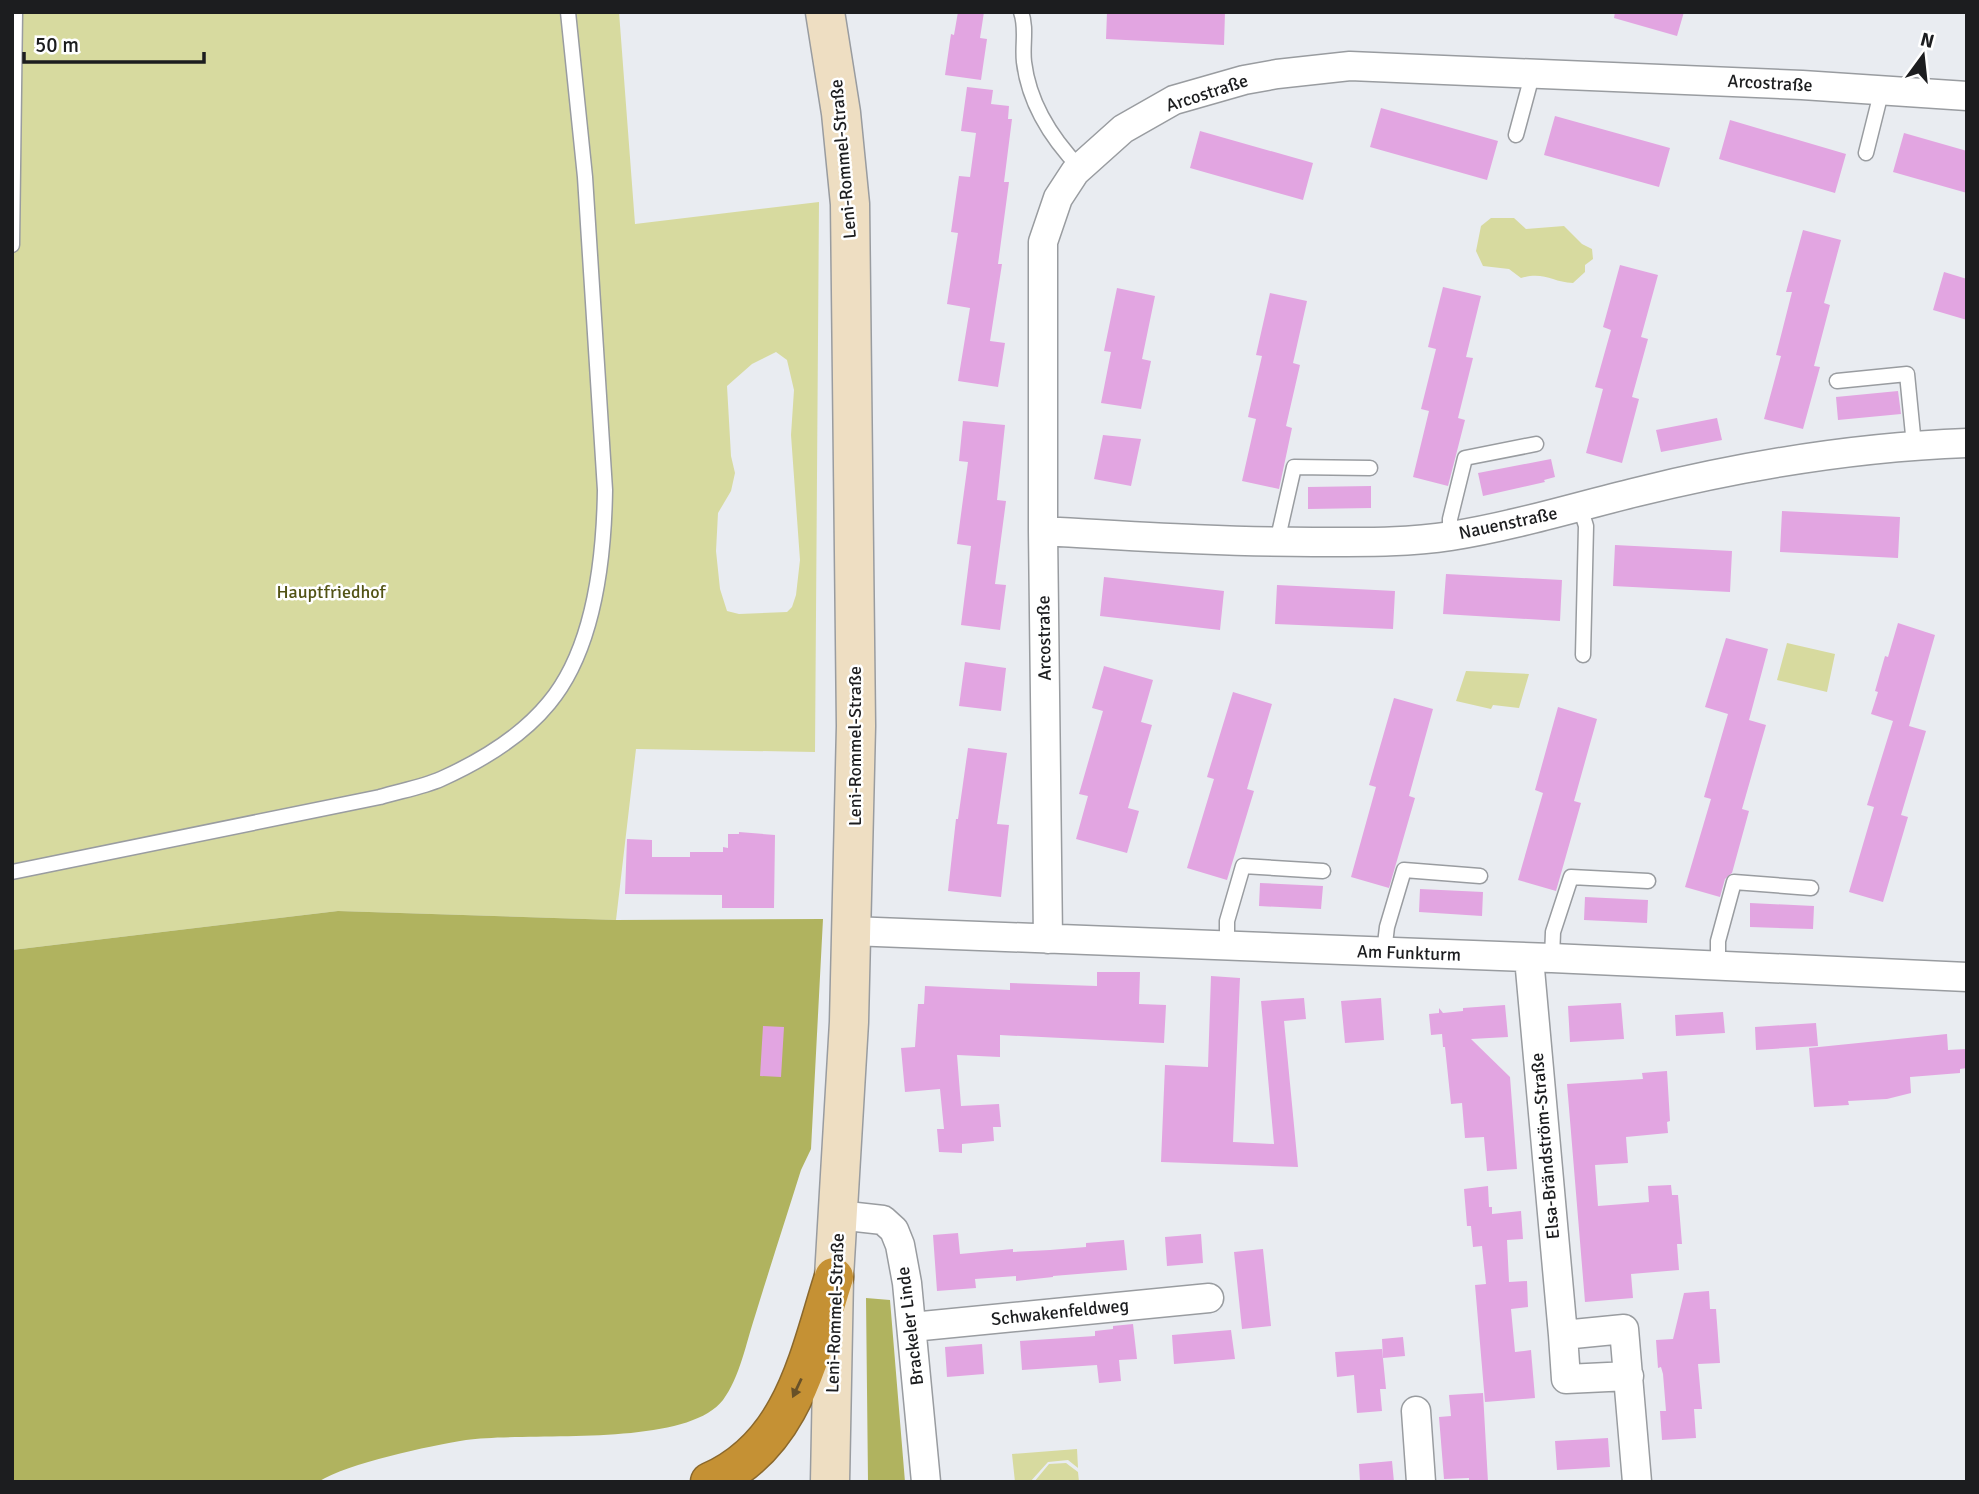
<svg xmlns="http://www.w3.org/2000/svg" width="1979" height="1494" font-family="Signika,sans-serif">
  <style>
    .green { fill: #d7da9f; fill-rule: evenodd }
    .forest { fill: #b0b35f }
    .building { fill: #e2a5e1 }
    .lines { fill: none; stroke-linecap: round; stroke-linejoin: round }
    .lane-casing { stroke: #999ca0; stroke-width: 17 }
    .street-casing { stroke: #999ca0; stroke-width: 31 }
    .secondary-casing { stroke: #999ca0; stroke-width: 41 }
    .highway-casing { stroke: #8a682d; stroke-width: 41 }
    .lane { stroke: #fff; stroke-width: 14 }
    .street { stroke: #fff; stroke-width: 28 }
    .secondary { stroke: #eedec2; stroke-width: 38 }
    .highway { stroke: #c59134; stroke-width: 38 }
    .oneway { fill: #685128 }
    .labels { text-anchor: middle; stroke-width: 5; stroke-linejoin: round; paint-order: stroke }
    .street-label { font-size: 18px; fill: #1c1d1f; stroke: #fff }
    .park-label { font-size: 18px; fill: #525315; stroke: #fff }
  </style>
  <rect width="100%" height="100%" fill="#e9ecf1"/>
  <path class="green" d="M12 12H619L635 224 819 202 815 752 636 749 616 920 338 911 12 950ZM776 352 787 360 794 390 791 435 800 560 796 595 792 607 787 612 739 614 727 611 720 589 716 551 718 513 731 491 735 473 731 456 727 386 752 364Z
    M1491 218H1514L1526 229 1564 226 1582 244 1592 249 1593 259 1585 265V272L1573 283C1552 282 1544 271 1521 278L1509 269 1483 266 1476 251 1481 226Z
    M1787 643 1835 654 1827 692 1777 680Z
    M1466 671 1529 674 1519 708 1493 705 1491 709 1456 701Z
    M1077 1449 1078 1468 1068 1460 1048 1462 1030 1482H1015L1012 1454Z
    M1066 1463 1078 1472 1079 1482H1034L1049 1464Z"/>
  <path class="forest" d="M338 911 616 920 823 919 811 1149 801 1170C786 1218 770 1267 755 1316 746 1343 740 1377 723 1400 685 1449 526 1431 466 1440 429 1446 348 1463 318 1482H12V950Z
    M866 1298 890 1300 905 1482H868Z"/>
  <path class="building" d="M958 12H984L980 38 987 39 981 80 945 75 951 34 954 35Z
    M1107 12H1225L1224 45 1106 39Z
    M1615 12H1684L1677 36 1614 18Z
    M967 87 993 90 991 104 1009 106 1008 119H1012L1004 182H1009L998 264H1002L990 341 1005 343 998 387 958 381 970 308 947 304 958 233 951 232 959 176 970 177 976 133 961 131Z
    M1381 108 1498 141 1487 180 1370 147Z
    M1555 116 1670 148 1659 187 1544 155Z
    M1730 120 1846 154 1835 193 1719 159Z
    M1200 131 1313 163 1303 200 1190 168Z
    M1904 133 1967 151V193L1893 172Z
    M1803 230 1841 240 1824 303 1830 305 1814 366 1820 367 1803 429 1764 419 1781 356 1776 355 1792 292H1786Z
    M1620 265 1658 275 1641 337 1648 339 1632 397 1639 399 1622 463 1586 453 1603 389 1595 387 1611 330 1603 327Z
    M1944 272 1967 279V320L1933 310Z
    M1443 287 1481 296 1466 357 1473 358 1458 418 1465 420 1448 486 1413 477 1429 411 1421 409 1436 349 1428 347Z
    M1117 288 1155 296 1142 359 1151 361 1141 409 1101 403 1111 352 1104 351Z
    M1270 293 1307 301 1293 363 1300 365 1286 426 1292 428 1279 489 1242 481 1256 419 1248 417 1262 356 1256 355Z
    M1898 391 1901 414 1838 420 1836 397Z
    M1717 418 1722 440 1661 452 1656 430Z
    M963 421 1005 425 997 500 1006 501 995 584 1006 585 1000 630 961 625 971 546 957 544 968 462 959 461Z
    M1103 435 1141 439 1131 486 1094 479Z
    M1551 459 1555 477 1544 480 1545 482 1483 496 1478 473Z
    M1371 486V508L1308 509V487Z
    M1782 511 1900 517 1898 558 1780 552Z
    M1615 545 1732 551 1730 592 1613 586Z
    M1446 574 1562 580 1560 621 1443 614Z
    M1104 577 1224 591 1220 630 1100 616Z
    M1277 585 1395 591 1393 629 1275 624Z
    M1898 623 1935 635 1909 726 1926 731 1901 815 1908 817 1883 902 1849 892 1874 807 1867 805 1893 721 1871 714 1878 692 1875 691 1885 656 1888 657Z
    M1726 638 1768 649 1749 720 1766 725 1742 809 1749 811 1732 873 1725 879 1720 897 1685 887 1711 799 1704 797 1728 714 1705 707Z
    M965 662 1006 668 1001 711 959 706Z
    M1104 666 1153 680 1141 722 1152 725 1128 808 1139 811 1127 853 1076 839 1088 796 1079 794 1103 711 1092 708Z
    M1233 692 1272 704 1247 789 1254 791 1227 880 1187 868 1214 779 1207 777Z
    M1394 698 1433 709 1409 796 1415 798 1389 888 1351 877 1376 787 1369 785Z
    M1558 707 1597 719 1574 801 1581 803 1556 891 1518 880 1543 793 1535 790Z
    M968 748 1007 753 997 824 1009 825 1001 897 948 891 956 819H958Z
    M739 832 775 835 774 908H722V895L625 894 627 839 652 840V857H690V852H723V847L728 848V834H739Z
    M1260 883 1323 886 1321 909 1259 906Z
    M1420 889 1483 892 1482 916 1419 912Z
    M1585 897 1648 900 1647 923 1584 920Z
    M1750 903 1814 906 1813 929 1750 927Z
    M1097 972H1140L1139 1004 1166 1005 1164 1043 1000 1035V1057L957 1055 961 1106 999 1104 1001 1127H993L994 1141 962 1144V1153L939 1152 937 1129H944L940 1089 905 1092 901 1048 915 1047 918 1004H924L925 986 1010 990V983L1097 986Z
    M1211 976 1240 978 1233 1142 1274 1144 1261 1001 1304 998 1306 1019 1284 1021 1298 1167 1161 1162 1165 1065 1208 1067Z
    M1381 998 1384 1040 1345 1043 1341 1001Z
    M1621 1003 1624 1039 1570 1042 1568 1006Z
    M1505 1005 1508 1037 1471 1039 1510 1077 1517 1169 1487 1171 1484 1137 1465 1138 1462 1103 1451 1104 1445 1047H1443L1442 1034 1431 1035 1429 1014 1439 1013V1008L1443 1013 1463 1011V1008Z
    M1723 1012 1725 1033 1676 1036 1675 1015Z
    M1816 1023 1818 1046 1756 1050 1755 1027Z
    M763 1026 784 1027 781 1077 760 1076Z
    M1947 1034 1948 1050 1967 1049V1068L1960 1069V1073L1910 1077 1911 1093 1887 1099 1848 1101 1849 1105 1814 1107 1809 1048Z
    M1667 1071 1670 1121 1667 1122 1668 1133 1626 1137 1628 1163 1595 1165 1598 1206 1649 1202 1648 1186 1671 1185 1672 1195H1678L1682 1244H1677L1679 1270 1631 1274 1633 1298 1585 1302 1567 1084 1643 1079 1642 1073Z
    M1488 1186 1489 1207H1492V1214L1521 1211 1523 1239 1507 1240 1509 1282 1527 1281 1528 1307 1511 1309 1515 1352 1531 1350 1535 1398 1485 1402 1475 1285 1486 1284 1482 1246 1473 1247 1471 1226H1467L1464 1189Z
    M958 1233 960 1254 1013 1249V1252L1050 1250 1086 1247V1243L1124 1240 1127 1270 1053 1276V1277L1016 1281V1276L975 1279 976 1288 937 1291 933 1235Z
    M1201 1234 1203 1263 1167 1266 1165 1237Z
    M1263 1249 1271 1326 1242 1329 1234 1252Z
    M1709 1291 1710 1309H1716L1720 1363 1698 1364 1702 1409H1694L1696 1438 1662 1440 1660 1411H1666L1663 1374 1661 1367 1658 1368 1656 1340 1673 1339 1684 1293Z
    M1133 1324 1137 1359 1119 1360 1121 1381 1099 1383 1097 1365 1022 1370 1020 1341 1095 1336V1331L1113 1329V1326Z
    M1231 1330 1235 1359 1174 1364 1172 1335Z
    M1403 1337 1405 1356 1383 1358 1382 1339Z
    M982 1344 984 1374 947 1377 945 1347Z
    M1382 1349 1386 1389H1380L1382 1411 1357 1413 1354 1375 1337 1377 1335 1352Z
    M1483 1393 1488 1482H1469V1478L1444 1479 1439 1417 1451 1416 1449 1395Z
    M1608 1438 1610 1467 1557 1470 1555 1441Z
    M1392 1461 1394 1482H1360L1359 1464Z"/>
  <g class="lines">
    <g class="lane-casing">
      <path id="lane" d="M1021 12C1027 28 1022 45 1024 62 1029 103 1052 139 1080 168
        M1516 135 1533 72
        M1866 153 1882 89
        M12 245 15 12
        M1837 381 1907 374 1914 445
        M1580 507 1586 526 1583 655
        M1450 536V519L1465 458 1536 444
        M1277 542 1294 467 1370 468
        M12 872 380 797C400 791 423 787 441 779 481 761 522 736 549 703 594 649 604 558 605 490L585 177 568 12
        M1227 945V921L1243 866 1323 871
        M1384 952 1387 927 1404 870 1480 876
        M1552 958 1553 932 1571 877 1648 881
        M1718 966V941L1734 882 1811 888"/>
    </g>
    <g class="street-casing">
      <path id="street" d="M1043 531C1133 536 1223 542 1313 542 1359 542 1406 543 1451 536 1514 526 1575 507 1637 492 1746 465 1855 447 1967 443
        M851 931 1552 958 1967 977
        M1048 939 1043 531V242L1058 198 1075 172 1123 129 1174 100 1244 80 1277 74 1350 66 1802 85 1967 96
        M1529 958 1563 1335 1624 1329 1637 1482
        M838 1215 883 1220 894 1230 900 1245 907 1283 926 1482
        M912 1327 1209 1298
        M1563 1335 1566 1379 1629 1376
        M1416 1411 1421 1482"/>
    </g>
    <g class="secondary-casing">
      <path id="secondary" d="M825 12 841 113 850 204 856 726 849 1022 834 1277 830 1482"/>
    </g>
    <g class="highway-casing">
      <path id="highway" d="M710 1482C794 1445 809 1355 834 1277"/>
    </g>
    <use href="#lane" class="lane"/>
    <use href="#street" class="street"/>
    <use href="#secondary" class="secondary"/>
    <use href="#highway" class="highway"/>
  </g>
  <defs><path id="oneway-solid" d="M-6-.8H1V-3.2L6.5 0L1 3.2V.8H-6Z" transform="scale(1.75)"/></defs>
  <use class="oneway" href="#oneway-solid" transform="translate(797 1388) rotate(115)"/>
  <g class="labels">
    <g class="street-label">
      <text transform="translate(1770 83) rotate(3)" y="6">Arcostraße</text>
      <text transform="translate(1207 93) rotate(-18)" y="6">Arcostraße</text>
      <text transform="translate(843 159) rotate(-95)" y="6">Leni-Rommel-Straße</text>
      <text transform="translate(1508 523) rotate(-12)" y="6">Nauenstraße</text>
      <text transform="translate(1044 638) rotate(-91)" y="6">Arcostraße</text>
      <text transform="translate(855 746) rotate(-90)" y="6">Leni-Rommel-Straße</text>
      <text transform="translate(1409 953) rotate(2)" y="6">Am Funkturm</text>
      <text transform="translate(1545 1146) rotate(-95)" y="6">Elsa-Brändström-Straße</text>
      <text transform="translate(1060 1312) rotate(-6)" y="6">Schwakenfeldweg</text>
      <text transform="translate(835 1313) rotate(-88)" y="6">Leni-Rommel-Straße</text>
      <text transform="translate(910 1326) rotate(-97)" y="6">Brackeler Linde</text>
    </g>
    <g class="park-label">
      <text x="331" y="598">Hauptfriedhof</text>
    </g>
  </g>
  <rect width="1979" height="1494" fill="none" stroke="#1c1d1f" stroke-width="28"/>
  <g transform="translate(1923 56) rotate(15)" stroke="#ffffff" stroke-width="5" paint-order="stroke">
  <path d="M0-5L12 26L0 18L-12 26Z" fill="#1c1d1f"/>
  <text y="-10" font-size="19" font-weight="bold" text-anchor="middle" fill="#1c1d1f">N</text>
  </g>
  <path d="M24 52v10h180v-10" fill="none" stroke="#1c1d1f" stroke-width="3.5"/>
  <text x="35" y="52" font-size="21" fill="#1c1d1f" stroke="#ffffff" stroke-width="5" paint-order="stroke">50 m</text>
</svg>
